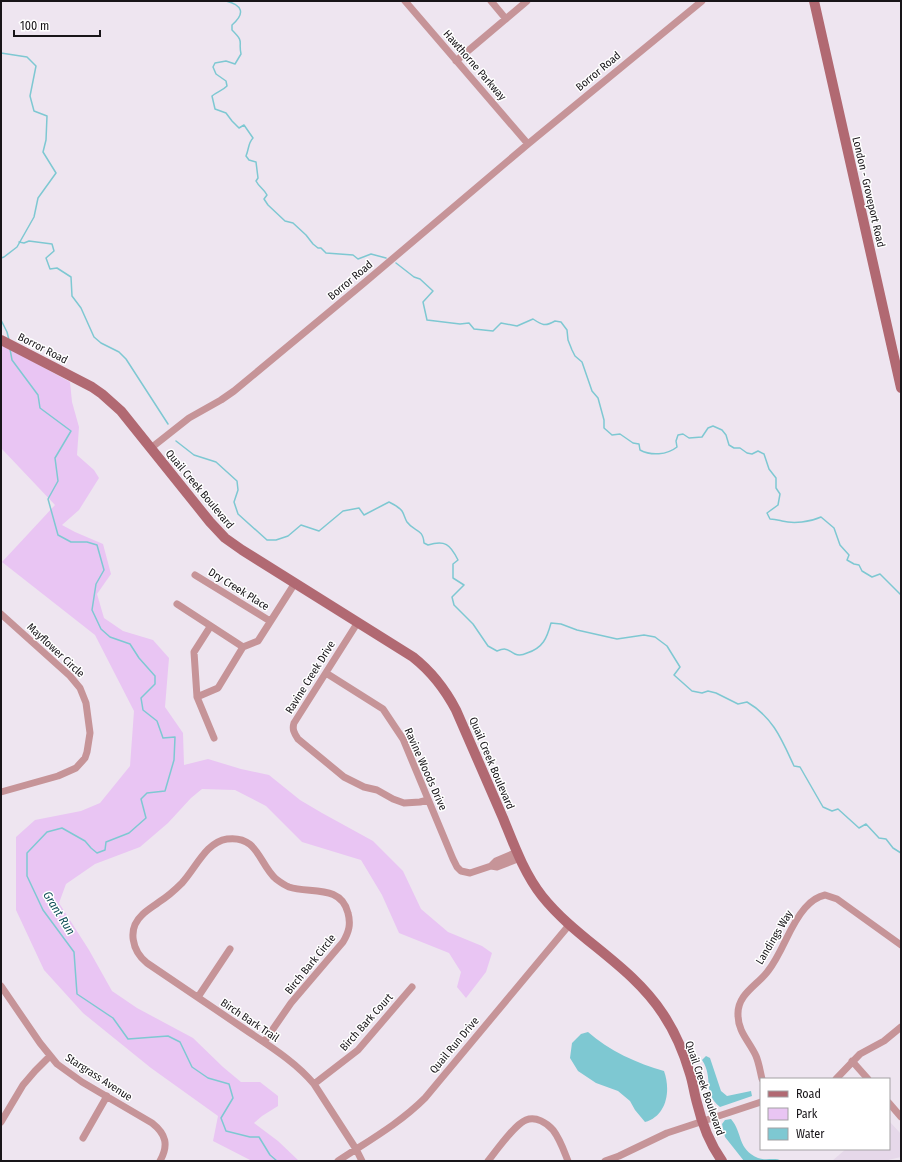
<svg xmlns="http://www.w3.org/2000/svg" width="902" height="1162" font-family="'Fira Sans Condensed',sans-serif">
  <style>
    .built { fill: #e6d8ea }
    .green { fill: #e9c5f3 }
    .water { fill: #7ec8d2 }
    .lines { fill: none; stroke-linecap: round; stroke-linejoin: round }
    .stream { stroke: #7ec8d2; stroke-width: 1.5 }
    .street { stroke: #c69498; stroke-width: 7 }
    .secondary { stroke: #b16972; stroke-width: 10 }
    .labels { text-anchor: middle; stroke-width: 3; stroke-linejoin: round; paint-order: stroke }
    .street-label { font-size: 11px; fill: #181519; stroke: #fff }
    .water-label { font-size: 12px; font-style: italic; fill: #105159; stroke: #fff }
  </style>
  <rect width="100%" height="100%" fill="#eee5f0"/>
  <path class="built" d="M889 1121 901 1134V1157L884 1161H832L846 1149H889Z"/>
  <path class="green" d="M1 344 70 382 72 402 79 427 77 455 94 470 99 478 79 510 62 525 75 532 103 544 111 574 97 594 104 618 123 631 153 640 169 658 165 707 183 733 184 765 208 759 241 769 269 775 300 800 322 813 373 841 403 871 421 909 448 932 482 946 492 953 486 972 466 998 457 987 461 972 449 953 399 933 382 895 361 860 302 842 266 806 235 790 202 789 191 798 168 823 140 847 95 864 66 884 59 903 89 950 112 991 137 1008 193 1038 223 1067 241 1082H260L278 1096V1106L262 1116 254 1123 278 1141 299 1161H252L213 1141 218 1116 151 1068 83 1013 44 970 16 910V837L35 820 81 811 100 803 130 766 134 711 95 635 2 562 55 505 1 448Z"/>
  <path class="water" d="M588 1032C608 1050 638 1064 664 1071 671 1090 667 1116 645 1122L635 1110 630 1101 618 1091 596 1083 578 1071 570 1058 572 1043 581 1034Z
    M706 1056 710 1058 721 1091 727 1096 751 1091 752 1096 720 1107C702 1092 714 1078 702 1060Z
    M731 1119C743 1133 737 1149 758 1158 766 1161 775 1157 782 1161H744L725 1137 722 1124 725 1120Z"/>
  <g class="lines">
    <path class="stream" d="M226 1C242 5 246 13 232 25V30C245 43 238 40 241 54L235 64 226 61 215 63 213 67 216 74 226 81 227 86C222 91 217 92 212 96L215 109 226 113 232 121 239 128 244 125 253 138C248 143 249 149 246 156L249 160 256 162 258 178 256 181C259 187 264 189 267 195L264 199 268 205 285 221 293 223 306 235 313 244 318 248H321L326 253 353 255 358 259 371 254 386 258
      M1 53 27 57 36 66 30 96 34 111 47 116 46 140 43 152 56 173 38 198 34 217 17 247 4 257 1 258
      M19 242 24 243 29 241 52 244 54 251 46 258 50 269 57 268 71 277 72 296 81 308 94 337 101 343 119 352 126 359 168 424
      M396 263 414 277 420 279 433 291 423 302 427 320 460 324 469 323 474 329 493 331 501 323 517 326 533 319C542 325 545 327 555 321L561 322 567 330 568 340 572 350 575 356 582 362 592 391 598 398 604 420V428L612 435 620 434 633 443 639 444 640 450C651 456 667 455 677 447L676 441 678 435 683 434 689 438 702 437 708 428 713 426 722 430 726 435 729 445 734 448H740L747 453 752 454 758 451 764 454 769 469 776 478V488L780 494 778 505 767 513 770 519C775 519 778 520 782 521 794 524 810 522 821 517L834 528 840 545 849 555 847 560 854 564 859 565 862 571 872 577 880 574 901 595
      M1 320 7 332 9 340
      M10 349 12 360 38 395 40 408 71 431 55 458 58 481 48 499 58 535 71 542H87L97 545 104 570 96 584 92 610 101 629 110 637 130 644 139 658 155 676V684L141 698 143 710 157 721 163 738 175 737 174 760 165 791 147 793 141 799 146 818 129 833 106 842 105 850 97 853 91 848 85 841 62 828 47 832 27 853V876L43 910 74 952 77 994 113 1018 128 1039 168 1036 180 1042 192 1067 208 1078 229 1084 233 1098 221 1118 226 1131 250 1137H259L270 1155 277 1161
      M176 441 194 455 216 462 237 481 238 490 234 502 238 514 267 540H276L288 536 301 525 319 531 343 511 359 508 364 515 389 502C393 504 399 507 402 511 404 514 405 519 407 522 414 532 423 528 424 543L428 545C445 540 450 544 458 560L453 564V578L464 585 452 597 454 605 473 624 488 646 497 651C507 647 507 650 515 654 519 656 523 655 527 653 543 648 547 638 551 623L561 624 577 630 617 639 644 635 655 637 667 646 680 667 674 675 692 691 702 693 708 691 716 693 738 704 747 702C773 717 782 740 794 766L800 767 823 807 832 811 838 809 859 828 866 824 879 838 886 839 893 848 901 853"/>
    <path class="street" d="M405 1 528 144
      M491 1 506 19
      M456 61 527 1
      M151 448 189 418 221 400 234 391 364 283 528 144 702 1
      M195 575 270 621
      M177 604 243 647
      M1 614 70 676 80 688 86 703 90 733 87 752 85 758 76 768 58 776 1 792
      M358 622 294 723C292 729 294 733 298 739L344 777 364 787 377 790 393 799 404 803 420 802 428 800
      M210 627 194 652 197 697 214 738
      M326 673 383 709 403 739 453 859 457 867 461 871 470 873 491 866 496 861 517 852
      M197 697 218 688 243 647 258 641 295 583
      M491 866 497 867 520 858
      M1 986 40 1043 57 1064 82 1082 152 1123C166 1134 169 1145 160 1161
      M198 997 230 949
      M264 1042 291 1003 343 942C349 932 351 924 348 913 341 884 309 894 289 887 284 885 280 882 276 879 259 864 258 835 227 839 206 842 196 868 182 883 175 890 167 897 159 902 154 906 147 910 142 915 127 929 132 951 147 963 178 984 209 1005 240 1026 266 1044 294 1060 314 1084L356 1149 362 1161
      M852 1061 868 1079
      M762 1079C760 1071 759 1063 756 1056 749 1041 738 1032 738 1015 737 994 758 985 768 971 783 952 789 926 805 908 811 901 816 897 825 895L837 899 901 945
      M836 1079 860 1054 884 1041 901 1027
      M314 1084 358 1050 412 987
      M889 1103 901 1117
      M1 1122 23 1085 35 1071 50 1056
      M83 1138 107 1096
      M338 1161C368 1141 399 1124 425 1098L570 924
      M488 1161C496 1151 514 1125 526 1120 536 1116 547 1123 553 1130 560 1139 564 1151 568 1161
      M605 1161 619 1156 667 1133 761 1102"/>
    <path class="secondary" d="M814 1 901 388
      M1 340 92 387 102 394 121 411 210 522 225 538 242 550 413 657C432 672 445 689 456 710 472 746 487 782 503 818 514 845 524 873 542 896 577 940 630 964 663 1014 675 1032 684 1053 690 1074 693 1083 694 1093 697 1103 702 1124 710 1144 722 1161"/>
  </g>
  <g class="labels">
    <g class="street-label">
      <text transform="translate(475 65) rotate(49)" y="4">Hawthorne Parkway</text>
      <text transform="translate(598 71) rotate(-40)" y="4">Borror Road</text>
      <text transform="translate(869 192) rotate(77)" y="4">London - Groveport Road</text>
      <text transform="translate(350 280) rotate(-40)" y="4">Borror Road</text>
      <text transform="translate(43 348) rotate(27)" y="4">Borror Road</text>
      <text transform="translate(200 489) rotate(50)" y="4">Quail Creek Boulevard</text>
      <text transform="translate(239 589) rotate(32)" y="4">Dry Creek Place</text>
      <text transform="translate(56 650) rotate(43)" y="4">Mayflower Circle</text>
      <text transform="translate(310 677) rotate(-58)" y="4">Ravine Creek Drive</text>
      <text transform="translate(492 763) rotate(67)" y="4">Quail Creek Boulevard</text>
      <text transform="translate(426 769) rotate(66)" y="4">Ravine Woods Drive</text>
      <text transform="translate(774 937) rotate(-59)" y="4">Landings Way</text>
      <text transform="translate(310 964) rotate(-51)" y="4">Birch Bark Circle</text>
      <text transform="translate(250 1020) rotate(34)" y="4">Birch Bark Trail</text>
      <text transform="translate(366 1022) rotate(-48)" y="4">Birch Bark Court</text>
      <text transform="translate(454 1045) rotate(-50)" y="4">Quail Run Drive</text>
      <text transform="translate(99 1077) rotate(33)" y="4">Stargrass Avenue</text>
      <text transform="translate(705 1088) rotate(71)" y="4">Quail Creek Boulevard</text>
    </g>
    <g class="water-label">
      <text transform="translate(59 913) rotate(58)" y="4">Grant Run</text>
    </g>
  </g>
  <rect width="902" height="1162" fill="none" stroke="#181519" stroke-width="4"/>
  <rect x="760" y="1078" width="130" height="72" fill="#ffffff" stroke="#a3a1a3"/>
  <rect x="768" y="1091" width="20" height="6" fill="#b16972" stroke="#a3a1a3"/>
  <text x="796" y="1098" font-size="12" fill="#181519">Road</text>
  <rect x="768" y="1108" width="20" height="12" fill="#e9c5f3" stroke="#a3a1a3"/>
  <text x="796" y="1118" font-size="12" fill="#181519">Park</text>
  <rect x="768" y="1128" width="20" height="12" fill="#7ec8d2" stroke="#a3a1a3"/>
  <text x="796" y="1138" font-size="12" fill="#181519">Water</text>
  <path d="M14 30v6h86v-6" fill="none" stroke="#181519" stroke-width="2"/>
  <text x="20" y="30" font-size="12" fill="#181519" stroke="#ffffff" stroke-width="3" paint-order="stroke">100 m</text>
</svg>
